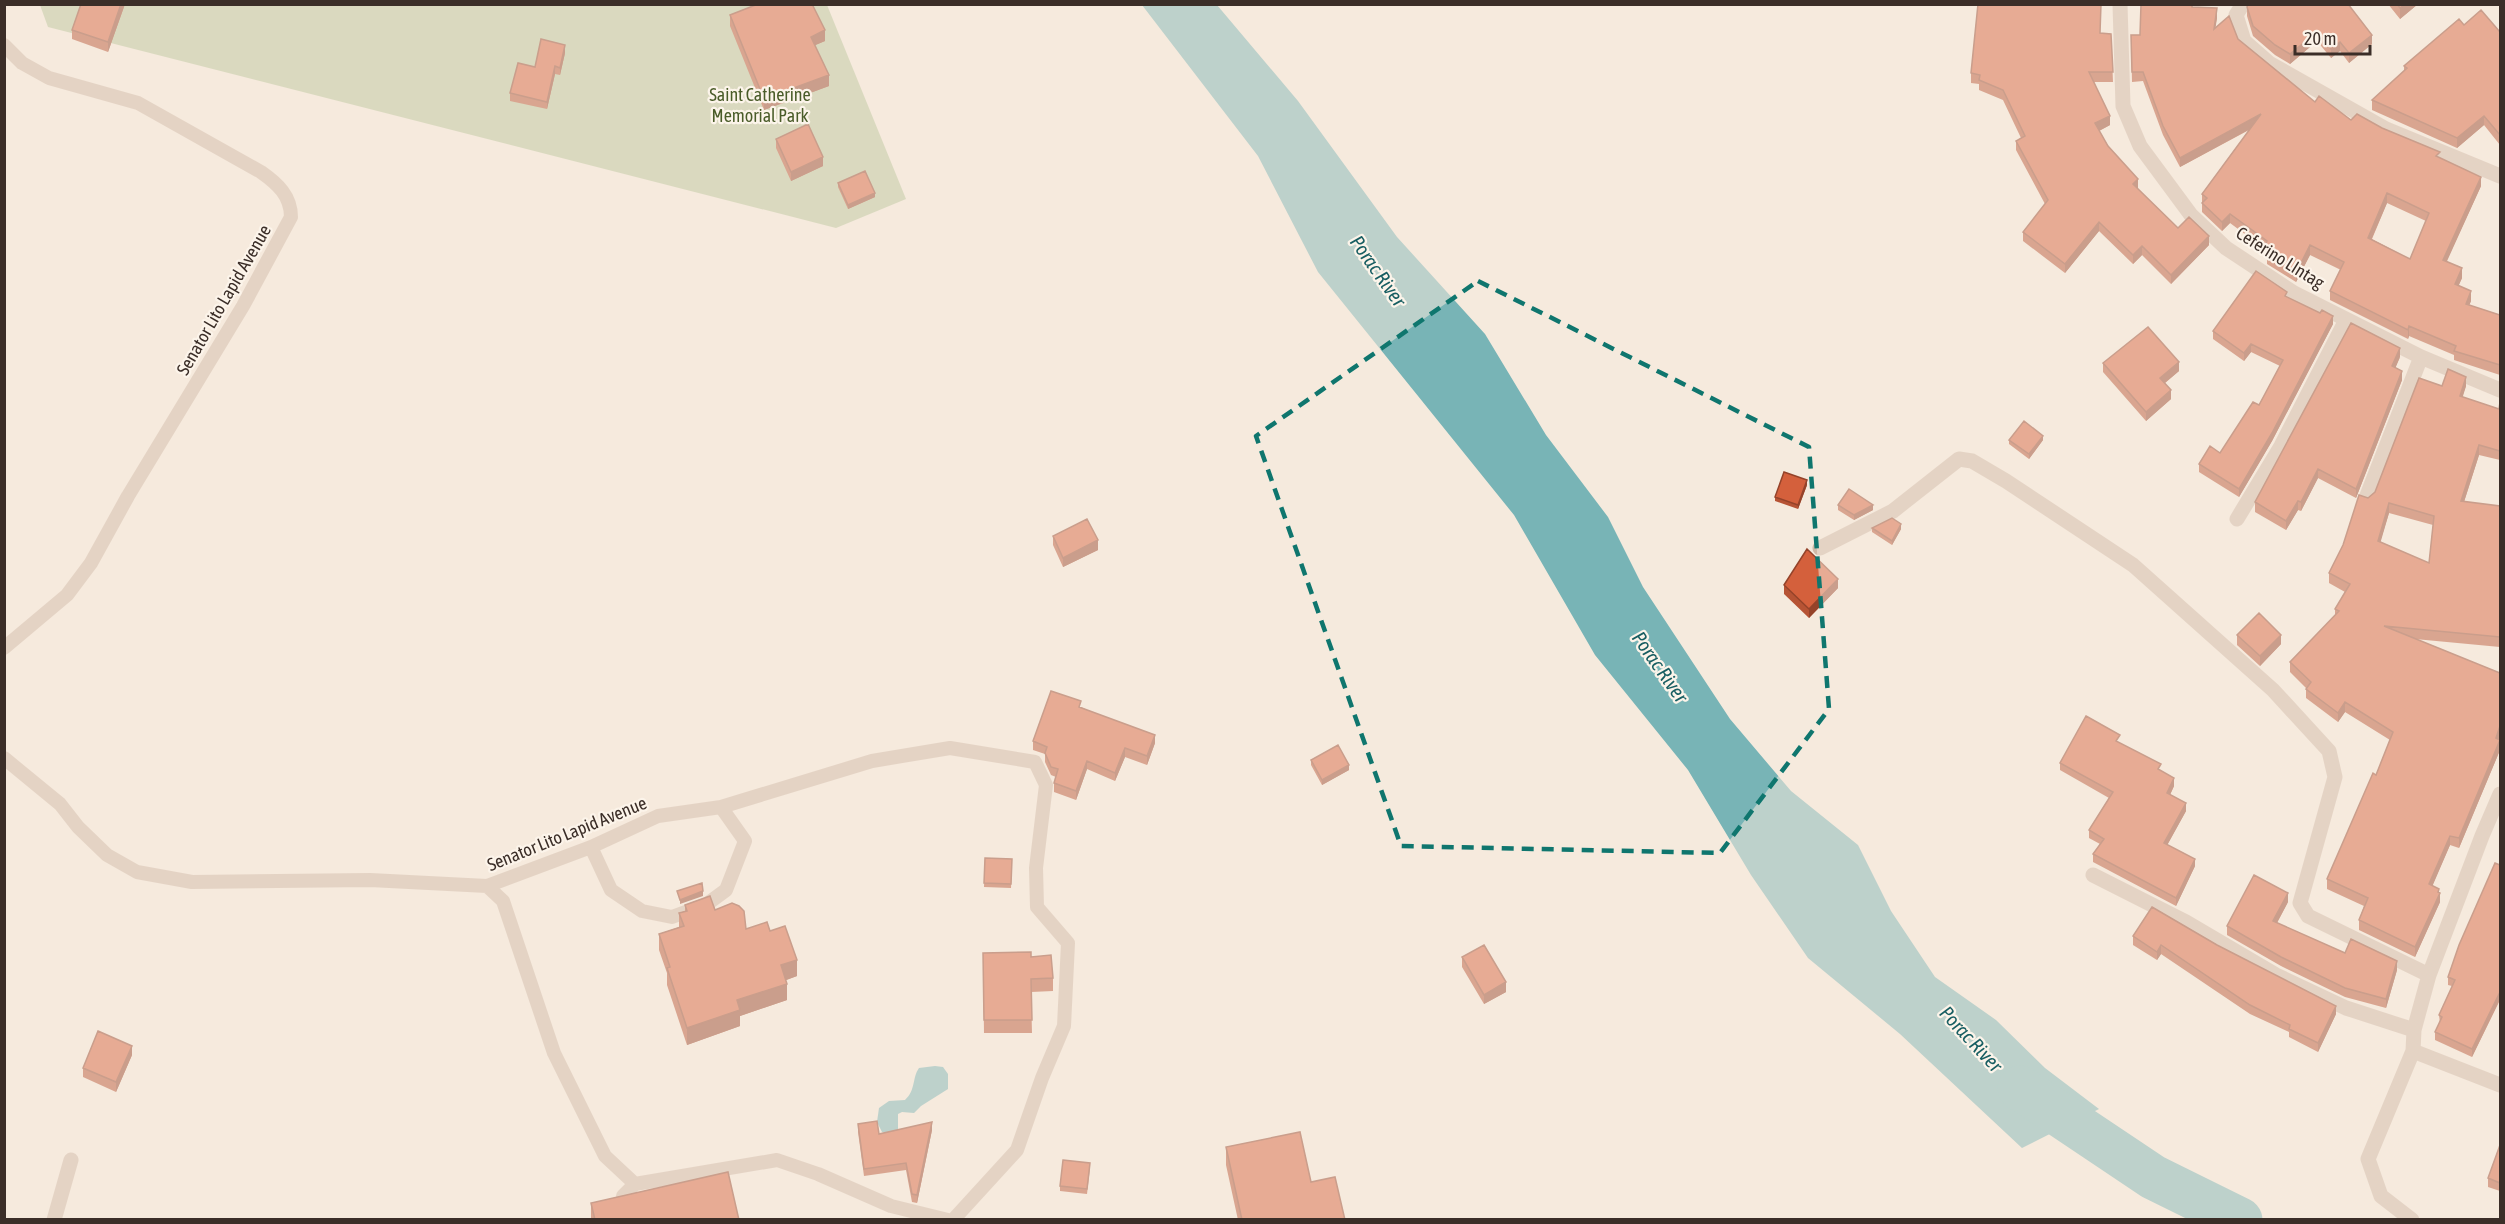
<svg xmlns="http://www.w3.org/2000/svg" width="2505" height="1224" font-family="'Asap Condensed',sans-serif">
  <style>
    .green { fill: #b8c69b }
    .water { fill: #78b4b6 }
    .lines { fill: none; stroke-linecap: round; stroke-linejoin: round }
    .river { stroke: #78b4b6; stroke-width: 45 }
    .service { stroke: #cfb9a7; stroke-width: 14 }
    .minor { stroke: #cfb9a7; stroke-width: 15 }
    .wall { fill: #b65334; fill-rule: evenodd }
    .shaded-wall { fill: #94432a }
    .building { fill: #d4603c; stroke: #94432a; stroke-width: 1.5; fill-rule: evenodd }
    .marked { fill: none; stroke: #0f766e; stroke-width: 4.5; stroke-dasharray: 12 8; stroke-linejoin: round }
    .labels { text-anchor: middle; stroke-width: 4.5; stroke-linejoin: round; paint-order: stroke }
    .park-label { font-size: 18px; fill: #4a5c29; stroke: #fcf4ea }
    .street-label { font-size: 18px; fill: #3b2e28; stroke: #fcf4ea }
    .water-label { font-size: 20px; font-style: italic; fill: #185e62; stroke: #fcf4ea }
  </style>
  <rect width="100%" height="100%" fill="#f5eadd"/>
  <path class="green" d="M40 5H827L906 199 836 228 48 27Z"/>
  <path class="water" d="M1142 5H1217L1298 101 1397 237 1485 334 1546 435 1608 517 1643 587 1730 719 1791 791 1858 845 1891 911 1935 977 1996 1020 2045 1068 2099 1109 2022 1148 1900 1034 1808 958 1751 875 1688 770 1595 655 1514 515 1318 272 1258 156Z
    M935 1066 943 1067 948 1074V1089L921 1106 914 1113 902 1112 898 1114V1131L888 1134 882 1132 877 1122 879 1108 889 1101 905 1100C916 1090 912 1078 919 1068Z"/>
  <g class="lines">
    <path class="river" d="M2020 1088 2153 1177 2240 1220"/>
    <path class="service" d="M4 45 22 63 49 78 138 103 261 172C278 184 291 196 291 217L243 306 128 496 91 563 67 595 4 648
      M4 758 60 804 78 827 107 855 137 872 192 882 370 880 487 886 591 847 658 816 721 807 872 761 950 748 1035 762 1046 785 1036 868 1037 907 1068 943 1064 1026 1042 1078 1017 1150 953 1220
      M591 847 611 890 642 911 672 917 707 904 726 890 745 841 721 807
      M487 886 503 901 554 1053 605 1156 635 1184 623 1196
      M635 1184 777 1160 818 1174 891 1206 948 1220"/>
    <path class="minor" d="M2120 4 2123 106 2140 146 2191 215 2226 248 2294 293 2421 357 2500 390
      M2243 4 2236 15 2244 41 2269 63 2386 129 2500 176
      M2366 498 2421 357
      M2237 519 2281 446 2346 320
      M1820 548 1893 511 1959 459 1972 461 2006 481 2133 565 2273 690 2329 751 2335 777 2300 903 2308 916 2429 975
      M2093 875 2186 922 2276 975 2346 1008 2414 1030
      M2413 1051 2500 1085
      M54 1220 71 1160
      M2412 1220 2381 1196 2368 1159 2413 1051 2414 1030 2429 975 2482 836 2500 794"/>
  </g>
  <path class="wall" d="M81 4H125L108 52 72 39V30Z
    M2388 4H2418L2400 19Z
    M2192 7 2217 18 2215 27 2238 39 2315 102 2351 120 2382 128 2440 158 2481 186 2446 262 2462 278 2458 286 2471 301 2469 305 2500 315V375L2454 360V355L2409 336 2408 339 2330 300V291L2341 270 2310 255 2296 282 2267 264V256L2265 255V249L2230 223 2222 231 2202 212V194L2249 130 2180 167 2163 135 2143 81 2132 82 2131 35H2140ZM2387 203 2426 221 2410 259 2372 239Z
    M2247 7 2372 44 2349 63 2340 51 2331 58 2317 41 2290 64 2275 55 2253 36 2247 16Z
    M730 15 825 41 815 45 829 86 764 110 730 26Z
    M2464 25 2500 32V145L2484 125 2457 148 2372 110V100L2404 71V66Z
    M2101 33 2111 34 2113 82H2094L2110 125 2099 131 2108 146 2138 189 2178 228 2209 245 2171 284 2142 255 2133 264 2099 231 2065 273 2023 241V232L2045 204 2016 150V141L2021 138 2003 100 1979 90V84L1971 83V73Z
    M565 53 560 75 555 74 547 109 510 101V93L535 67Z
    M776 139 823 166 791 181 776 148Z
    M838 183 875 197 848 209 838 187Z
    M2287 297 2333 324 2272 441 2239 497 2199 472V464L2220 453 2259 405 2280 366 2251 352 2244 361 2213 339V331Z
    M2400 357 2395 368 2402 380 2356 498 2318 478 2301 511 2298 510 2286 530 2255 512V502Z
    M2103 363 2179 371 2165 383 2171 399 2146 421 2103 372Z
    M2442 386H2466L2462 397 2499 409 2500 402V460L2479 455 2464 502 2500 506V647L2415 639 2500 673V735L2499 740 2500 750 2459 848 2450 845 2432 886 2439 892 2440 902 2415 957 2359 930V920L2364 906 2327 889V879L2376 775 2390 740 2345 712 2338 722 2306 698V688L2290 672V662L2335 616V609L2345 592 2329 583V573L2368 498 2375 492ZM2389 513 2433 525 2429 563 2380 542Z
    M2009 440H2043L2029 459 2009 444Z
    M1807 485 1798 509 1775 501V497Z
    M1838 505 1873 510 1854 520 1838 510Z
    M1872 528 1901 529 1892 545 1872 532Z
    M1053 536 1098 550 1063 567 1053 545Z
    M1784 585 1838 588 1809 618 1784 594Z
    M2237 635 2281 644 2260 666 2237 645Z
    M1081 707 1155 743 1147 765 1125 757 1115 781 1087 769 1076 800 1054 792V783L1056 777 1051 775 1045 762V754L1033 750V741Z
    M2120 743 2161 771 2174 786 2170 795 2186 811 2167 845 2195 866 2176 906 2093 862V854L2100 844 2089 838V830L2109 798 2060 770V763Z
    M1311 760 1349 770 1322 785 1311 765Z
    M985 858 1012 859 1011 888 984 887Z
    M2500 865V1000L2472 1057 2435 1040V1032L2440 1023 2439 1015 2452 986 2448 985V977Z
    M2288 902 2277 923 2345 953 2397 970 2386 1008 2345 997 2281 966 2227 935V926Z
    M685 905 715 910 746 929 770 931 797 976 786 980 787 1000 740 1016V1026L687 1045 667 985V973L659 950V934L679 927V913L685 911Z
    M2152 907 2336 1014 2318 1052 2289 1037V1032L2250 1014 2161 954 2157 960 2133 945V936Z
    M983 953 1031 957 1053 978V991L1031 992 1032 1033H984Z
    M1462 957 1506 992 1484 1004 1462 967Z
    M132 1055 116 1092 83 1077V1068Z
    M858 1124 879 1134 932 1130 917 1203 912 1202 906 1170 864 1176 858 1132Z
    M2500 1145V1191L2488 1187V1178Z
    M1226 1147 1311 1182 1345 1220H1238L1226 1165Z
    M1090 1168 1087 1194 1060 1191V1186Z
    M591 1203 739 1220H591Z"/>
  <path class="shaded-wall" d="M121 4H125L108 52V42Z
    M2405 4H2418L2400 19V8Z
    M2217 8V18L2214 38V29Z
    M825 30V41L811 47V37Z
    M2317 32V41L2290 64V54Z
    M2372 35V44L2349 63V53Z
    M2340 42V51L2331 58V49Z
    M565 45V53L560 75V68Z
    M555 66V74L547 109V102Z
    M829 75V86L764 110V99Z
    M2261 114V123L2180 167V158Z
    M2110 116V125L2095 133V123Z
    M2484 116V125L2457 148V138Z
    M823 157V166L791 181V172Z
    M2481 177V186L2443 270V260Z
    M2138 179V189L2133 184Z
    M875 193V197L848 209V205Z
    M2387 193V203L2368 247V238Z
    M2230 214V223L2222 231V222Z
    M2099 222V231L2065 273V264Z
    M2209 236V245L2171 284V275Z
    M2310 245V255L2296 282V273Z
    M2142 246V255L2133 264V255Z
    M2462 268V278L2455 294V284Z
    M2471 291V301L2466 313V304Z
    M2333 316V324L2272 441 2239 497V489Z
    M2409 326V336L2408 339V330Z
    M2251 344V352L2244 361V353Z
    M2400 348V357L2392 376V366Z
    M2179 362V371L2160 387V378Z
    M2402 371V380L2356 498V489Z
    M2466 377V386L2460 406V396Z
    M2171 390V399L2146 421V412Z
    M2043 436V440L2029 459V454Z
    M2479 445V455L2461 511V501Z
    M2318 469V478L2301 511V502Z
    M1807 480V485L1798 509V505Z
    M2298 501V510L2286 530V521Z
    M2389 503V513L2378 551V541Z
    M1873 505V510L1854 520V515Z
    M1901 524V529L1892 545V541Z
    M1098 540V550L1063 567V558Z
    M1838 579V588L1809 618V609Z
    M2281 635V644L2260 666V656Z
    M2345 702V712L2338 722V713Z
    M2500 726V735L2496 748V738Z
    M1155 735V743L1147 765V756Z
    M2500 740V750L2459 848V838Z
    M1125 748V757L1115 781V773Z
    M1087 761V769L1076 800V791Z
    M1349 765V770L1322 785V780Z
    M2174 778V786L2167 801V793Z
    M2186 803V811L2164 851V843Z
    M2450 836V845L2429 894V884Z
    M2195 859V866L2176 906V898Z
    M2439 889V896L2440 893V902L2415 957V947Z
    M703 891V896L680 904V900Z
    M2288 893V902L2273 930V921Z
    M2161 945V954L2157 960V952Z
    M797 960V976L781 982V965Z
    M2397 961V970L2386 1008V999Z
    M1506 982V992L1484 1004V995Z
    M787 984V1000L740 1016V1026L687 1045V1028L737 1000Z
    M2500 992V999L2472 1057V1049Z
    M2336 1006V1014L2318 1052V1043Z
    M132 1046V1055L116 1092V1082Z
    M932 1122V1130L917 1203V1195Z"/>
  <path class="building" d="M81 4H121L108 42 72 30Z
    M758 4H812L825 30 811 37 829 75 764 99 730 15Z
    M1978 4H2101L2100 33 2111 34 2113 72H2089L2110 116 2095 123 2108 146 2138 179 2133 184 2178 228 2189 217 2209 236 2171 275 2142 246 2133 255 2099 222 2065 264 2023 232 2048 200 2016 141 2025 136 2003 90 1979 80 1980 75 1971 73Z
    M2141 4H2192V7L2217 8 2214 29 2229 16 2238 39 2315 102 2319 96 2351 120 2357 114 2382 128 2440 152 2436 156 2481 177 2443 260 2462 268 2455 284 2471 291 2466 304 2500 315V365L2454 351 2456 346 2409 326 2408 330 2330 291 2344 262 2310 245 2296 273 2267 254 2271 249 2265 245 2267 241 2230 214 2222 222 2202 203 2207 198 2202 194 2261 114 2180 158 2163 126 2143 72H2132L2131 35H2140ZM2387 193 2429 213 2410 259 2368 238Z
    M2248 4H2348L2372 35 2349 53 2340 42 2331 49 2317 32 2290 54 2275 45 2253 26 2247 7Z
    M2397 4H2405L2400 8Z
    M2481 10 2500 32V135L2484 116 2457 138 2372 100 2407 68 2404 66 2459 19 2464 25Z
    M541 39 565 45 560 68 555 66 547 102 510 93 518 63 535 67Z
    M808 124 823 157 791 172 776 139Z
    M865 171 875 193 848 205 838 183Z
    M2256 271 2287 292 2285 296 2320 313 2322 310 2333 316 2272 433 2239 489 2199 464 2210 446 2220 453 2253 402 2259 405 2283 360 2251 344 2244 353 2213 331Z
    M2351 323 2400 348 2392 366 2402 371 2356 489 2318 469 2301 502 2298 501 2286 521 2255 502Z
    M2148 327 2179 362 2160 378 2171 390 2146 412 2103 363Z
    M2448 369 2466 377 2460 396 2499 409 2500 402V451L2479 445 2461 501 2500 506V637L2384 626 2500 673V726L2496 738 2500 740 2459 838 2450 836 2429 884 2439 889 2438 892 2440 893 2415 947 2359 920 2368 898 2327 879 2373 773 2376 775 2393 732 2345 702 2338 713 2306 689 2311 682 2290 662 2339 611 2335 609 2350 584 2329 573 2343 545 2359 495 2368 498 2375 492 2419 378 2442 386ZM2389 503 2434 516 2429 563 2378 541Z
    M2024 421 2043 436 2029 454 2009 440Z
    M1784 472 1807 480 1798 505 1775 497Z
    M1849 489 1873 505 1854 515 1838 505Z
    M1892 518 1901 524 1892 541 1872 528Z
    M1087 519 1098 540 1063 558 1053 536Z
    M1807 549 1838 579 1809 609 1784 585Z
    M2259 613 2281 635 2260 656 2237 635Z
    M1051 691 1081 701 1079 707 1155 735 1147 756 1125 748 1115 773 1087 761 1076 791 1054 783 1058 769 1051 767 1045 753 1047 747 1033 741Z
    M2086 716 2120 735 2116 741 2161 764 2158 769 2174 778 2167 793 2186 803 2164 843 2195 859 2176 898 2093 854 2104 839 2089 830 2113 792 2060 763Z
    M1338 745 1349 765 1322 780 1311 760Z
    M985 858 1012 859 1011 884 984 883Z
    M2495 863 2500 865V992L2472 1049 2435 1032 2442 1017 2439 1015 2455 980 2448 977 2459 945Z
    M2254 875 2288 893 2273 921 2345 953 2351 939 2397 961 2386 999 2345 988 2281 957 2227 926Z
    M702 883 703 891 680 900 677 891Z
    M710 896 715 910 732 903 739 906 744 911 746 929 767 922 770 931 785 926 797 960 781 965 787 984 737 1000 740 1010 687 1028 667 968 670 967 659 934 684 926 679 913 687 911 685 905Z
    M2152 907 2217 945 2336 1006 2318 1043 2289 1029 2290 1025 2250 1005 2161 945 2157 952 2133 936Z
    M1484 945 1506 982 1484 995 1462 957Z
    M1031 952V957L1051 955 1053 978 1031 979 1032 1020H984L983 953Z
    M98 1031 132 1046 116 1082 83 1068Z
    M877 1121 879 1134 932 1122 917 1195 912 1194 906 1163 864 1169 858 1124Z
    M1300 1132 1311 1182 1335 1177 1345 1220H1242L1226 1147Z
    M2500 1145V1183L2488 1178Z
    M1063 1160 1090 1163 1087 1189 1060 1186Z
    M728 1172 739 1220H595L591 1203Z"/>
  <path d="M0 0H2505V1224H0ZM1478 281 1809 447 1829 709 1720 853 1401 846 1256 436Z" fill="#f5eadd" fill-opacity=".55" fill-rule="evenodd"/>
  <path class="marked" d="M1478 281 1809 447 1829 709 1720 853 1401 846 1256 436Z"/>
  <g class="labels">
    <g class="park-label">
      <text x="760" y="101">Saint Catherine<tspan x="760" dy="21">Memorial Park</tspan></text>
    </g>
    <g class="street-label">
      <text transform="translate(2280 258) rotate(32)" y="6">Ceferino LIntag</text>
      <text transform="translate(224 300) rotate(-60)" y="6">Senator Lito Lapid Avenue</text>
      <text transform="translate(567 834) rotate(-22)" y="6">Senator Lito Lapid Avenue</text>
    </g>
    <g class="water-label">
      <text transform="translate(1378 271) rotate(55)" y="7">Porac River</text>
      <text transform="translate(1660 667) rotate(55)" y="7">Porac River</text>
      <text transform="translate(1971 1039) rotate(47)" y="7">Porac River</text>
    </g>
  </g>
  <rect width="2505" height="1224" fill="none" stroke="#3b2e28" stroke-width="12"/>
  <path d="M2295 45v9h75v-9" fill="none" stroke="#3b2e28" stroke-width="3"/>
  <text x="2304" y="45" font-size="18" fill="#3b2e28" stroke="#fcf4ea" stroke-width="4.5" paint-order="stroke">20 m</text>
</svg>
